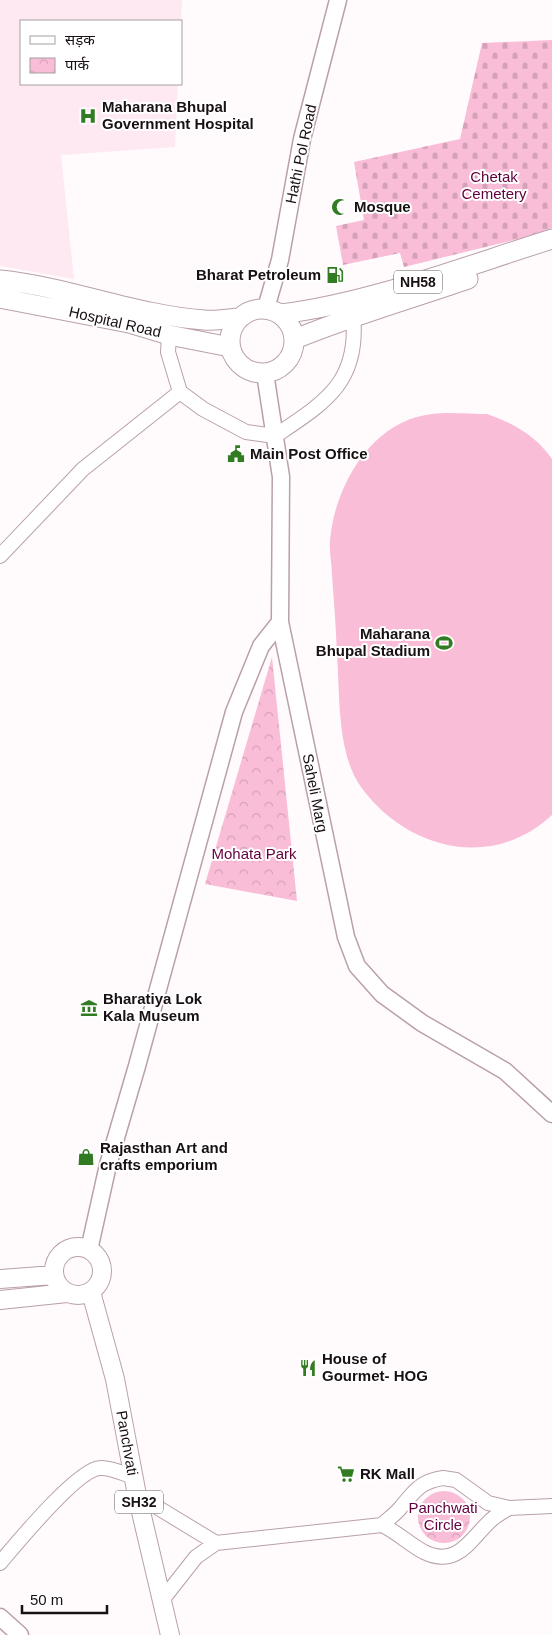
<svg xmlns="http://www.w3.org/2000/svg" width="552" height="1635" font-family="Helvetica,'Noto Sans Devanagari',sans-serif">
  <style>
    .built { fill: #fee9f2 }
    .cemetery { fill: url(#cemetery-stones) }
    .park { fill: url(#park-crowns) }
    .pitch { fill: #f9bdd8 }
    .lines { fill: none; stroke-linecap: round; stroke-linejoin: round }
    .tertiary-casing { stroke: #b9a0aa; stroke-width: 16 }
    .secondary-casing { stroke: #b9a0aa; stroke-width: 19 }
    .primary-casing { stroke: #b9a0aa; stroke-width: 20 }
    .trunk-casing { stroke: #b9a0aa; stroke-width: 21 }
    .tertiary { stroke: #fff; stroke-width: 14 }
    .secondary { stroke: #fff; stroke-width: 16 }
    .primary { stroke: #fff; stroke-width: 18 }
    .trunk { stroke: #fff; stroke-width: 19 }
    .labels { text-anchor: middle; stroke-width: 4; stroke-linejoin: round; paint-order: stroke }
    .shield { fill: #fff; stroke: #5d585a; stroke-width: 1 }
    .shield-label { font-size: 14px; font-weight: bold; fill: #181013 }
    .poi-label { font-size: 15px; font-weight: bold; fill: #181013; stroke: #fff; text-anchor: start }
    .street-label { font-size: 15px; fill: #181013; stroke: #fff }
    .park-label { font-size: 15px; fill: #63003e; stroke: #fff }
  </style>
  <defs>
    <pattern id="cemetery-stones" width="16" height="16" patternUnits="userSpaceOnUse" patternTransform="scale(1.25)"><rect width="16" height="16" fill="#f9bdd8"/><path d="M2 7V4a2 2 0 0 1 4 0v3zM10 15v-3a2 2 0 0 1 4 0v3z" fill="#d5a1b8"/></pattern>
    <pattern id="park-crowns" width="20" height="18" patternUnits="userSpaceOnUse" patternTransform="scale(1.25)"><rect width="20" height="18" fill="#f9bdd8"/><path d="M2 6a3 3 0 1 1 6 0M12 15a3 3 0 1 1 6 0" fill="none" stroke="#d5a1b8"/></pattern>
  </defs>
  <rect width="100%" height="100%" fill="#fffafc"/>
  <path class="built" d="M0 0H182L181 21H21V84H178L175 147 61 155 74 279 0 266Z"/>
  <path class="cemetery" d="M552 40V228L522 238 404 267 400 253 343 265 336 226 364 220 354 162 460 139 482 43Z"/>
  <path class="park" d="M272 657 297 901 205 884Z
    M418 1517a26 26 0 1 1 52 0a26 26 0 1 1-52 0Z"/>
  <path class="pitch" d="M487 414C513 423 536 436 552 459V815C492 871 407 850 361 787 337 754 340 695 337 655 336 628 334 602 332 575 332 564 329 552 330 541 334 488 370 424 426 415 445 411 467 414 487 414Z"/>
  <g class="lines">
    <g class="tertiary-casing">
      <path id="tertiary" d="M169 335 168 352 180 392 203 409 246 432 275 436C324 403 360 383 353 315
        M0 556 83 469 180 392
        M443 1478 456 1480 488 1503 509 1508C502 1512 495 1516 490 1521 470 1540 457 1568 424 1552 409 1544 397 1532 382 1525 388 1519 397 1513 402 1506 415 1490 422 1481 443 1478Z
        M137 1495 216 1543
        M509 1508 552 1506
        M0 1563C16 1544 78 1469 100 1468 110 1467 124 1474 134 1477
        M163 1599 196 1557 216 1543 382 1525"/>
    </g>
    <g class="secondary-casing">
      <path id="secondary" d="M266 308 280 260 302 139 338 0
        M265 373 281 477 280 622 346 937 357 966 382 994 422 1023 505 1071 552 1114
        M89 1250 108 1165 137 1066 234 712 261 646 280 622
        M0 1617 20 1635"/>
    </g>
    <g class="primary-casing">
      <path id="primary" d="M54 1271a24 24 0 1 1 48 0a24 24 0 1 1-48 0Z
        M0 1279 54 1275
        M91 1292 115 1379 137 1495 170 1635
        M0 1300 67 1293"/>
    </g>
    <g class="trunk-casing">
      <path id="trunk" d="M0 280C69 287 135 315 204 320 215 321 227 319 239 318
        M0 298 129 323 169 335 230 347
        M230 341a32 32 0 1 1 64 0a32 32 0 1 1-64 0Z
        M281 314C370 303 466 266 552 239
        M295 339C351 316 410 299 468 279"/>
    </g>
    <use href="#tertiary" class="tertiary"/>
    <use href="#secondary" class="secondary"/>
    <use href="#primary" class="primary"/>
    <use href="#trunk" class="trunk"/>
  </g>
  <defs>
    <g id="hospital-bare" transform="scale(1.35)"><path d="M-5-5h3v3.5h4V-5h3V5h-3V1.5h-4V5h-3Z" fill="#317b22" stroke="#fff" stroke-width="2.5" paint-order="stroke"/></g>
    <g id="mosque-bare" transform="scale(1.35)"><path d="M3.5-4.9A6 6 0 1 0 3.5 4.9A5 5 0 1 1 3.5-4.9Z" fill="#317b22" stroke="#fff" stroke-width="2.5" paint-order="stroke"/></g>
    <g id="fuel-bare" transform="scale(1.35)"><path d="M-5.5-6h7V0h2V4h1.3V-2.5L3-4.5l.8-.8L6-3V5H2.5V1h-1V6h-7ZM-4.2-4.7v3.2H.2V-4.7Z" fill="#317b22" stroke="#fff" stroke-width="2.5" paint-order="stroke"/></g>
    <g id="civic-bare" transform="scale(1.35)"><path d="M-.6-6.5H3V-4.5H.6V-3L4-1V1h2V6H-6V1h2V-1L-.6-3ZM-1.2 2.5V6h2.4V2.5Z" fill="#317b22" stroke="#fff" stroke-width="2.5" paint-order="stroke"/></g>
    <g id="stadium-bare" transform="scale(1.35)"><path d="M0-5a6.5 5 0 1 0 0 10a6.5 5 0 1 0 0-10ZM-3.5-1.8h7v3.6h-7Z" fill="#317b22" stroke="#fff" stroke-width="2.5" paint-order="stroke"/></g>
    <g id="museum-bare" transform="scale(1.35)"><path d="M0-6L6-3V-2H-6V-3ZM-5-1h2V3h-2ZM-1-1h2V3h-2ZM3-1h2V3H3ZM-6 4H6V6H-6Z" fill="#317b22" stroke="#fff" stroke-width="2.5" paint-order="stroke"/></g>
    <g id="shop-bare" transform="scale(1.35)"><path d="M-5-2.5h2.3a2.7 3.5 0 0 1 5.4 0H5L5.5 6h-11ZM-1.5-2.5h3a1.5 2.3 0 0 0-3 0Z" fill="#317b22" stroke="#fff" stroke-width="2.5" paint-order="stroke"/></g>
    <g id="restaurant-bare" transform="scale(1.35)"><path d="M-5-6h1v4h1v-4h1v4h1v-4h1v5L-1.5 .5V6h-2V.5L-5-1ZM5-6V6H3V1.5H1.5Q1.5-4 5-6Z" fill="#317b22" stroke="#fff" stroke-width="2.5" paint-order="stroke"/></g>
    <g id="supermarket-bare" transform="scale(1.35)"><path d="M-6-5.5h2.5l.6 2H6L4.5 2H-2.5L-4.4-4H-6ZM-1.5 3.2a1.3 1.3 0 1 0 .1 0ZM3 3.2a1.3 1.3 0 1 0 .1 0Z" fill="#317b22" stroke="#fff" stroke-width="2.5" paint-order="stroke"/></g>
  </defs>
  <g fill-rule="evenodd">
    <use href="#hospital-bare" x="88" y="116"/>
    <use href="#mosque-bare" x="340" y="207"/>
    <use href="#fuel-bare" x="335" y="275"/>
    <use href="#civic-bare" x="236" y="454"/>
    <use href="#stadium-bare" x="444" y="643"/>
    <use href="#museum-bare" x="89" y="1008"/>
    <use href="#shop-bare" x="86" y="1157"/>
    <use href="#restaurant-bare" x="308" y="1368"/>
    <use href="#supermarket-bare" x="346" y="1474"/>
  </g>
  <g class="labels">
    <g class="shield">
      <rect x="394" y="270.5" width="48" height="23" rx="4"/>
      <rect x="115" y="1490.5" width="48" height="23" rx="4"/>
    </g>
    <g class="shield-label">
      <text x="418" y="287">NH58</text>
      <text x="139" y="1507">SH32</text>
    </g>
    <g class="poi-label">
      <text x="102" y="112">Maharana Bhupal<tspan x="102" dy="17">Government Hospital</tspan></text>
      <text x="354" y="212">Mosque</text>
      <text x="321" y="280" text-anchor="end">Bharat Petroleum</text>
      <text x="250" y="459">Main Post Office</text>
      <text x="430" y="639" text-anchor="end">Maharana<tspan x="430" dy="17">Bhupal Stadium</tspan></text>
      <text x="103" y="1004">Bharatiya Lok<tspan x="103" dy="17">Kala Museum</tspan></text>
      <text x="100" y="1153">Rajasthan Art and<tspan x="100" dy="17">crafts emporium</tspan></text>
      <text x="322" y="1364">House of<tspan x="322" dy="17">Gourmet- HOG</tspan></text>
      <text x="360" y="1479">RK Mall</text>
    </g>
    <g class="street-label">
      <text transform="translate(301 154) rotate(-78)" y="5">Hathi Pol Road</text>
      <text transform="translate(115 322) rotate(13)" y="5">Hospital Road</text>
      <text transform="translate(315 793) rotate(79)" y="5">Saheli Marg</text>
      <text transform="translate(127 1443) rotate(80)" y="5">Panchvati</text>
    </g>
    <g class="park-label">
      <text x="494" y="182">Chetak<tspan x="494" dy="17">Cemetery</tspan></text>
      <text x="254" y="859">Mohata Park</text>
      <text x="443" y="1513">Panchwati<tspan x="443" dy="17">Circle</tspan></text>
    </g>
  </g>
  <rect x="20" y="20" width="162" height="65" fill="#ffffff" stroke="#a39fa1"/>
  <rect x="30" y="36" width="25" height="8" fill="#ffffff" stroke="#a39fa1"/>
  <text x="65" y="45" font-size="15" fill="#181013">सड़क</text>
  <rect x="30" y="58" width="25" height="15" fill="url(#park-crowns)" stroke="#a39fa1"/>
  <text x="65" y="70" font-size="15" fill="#181013">पार्क</text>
  <path d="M22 1605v8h85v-8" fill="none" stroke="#181013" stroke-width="2.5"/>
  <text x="30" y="1605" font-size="15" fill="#181013" stroke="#ffffff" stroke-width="4" paint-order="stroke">50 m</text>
</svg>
